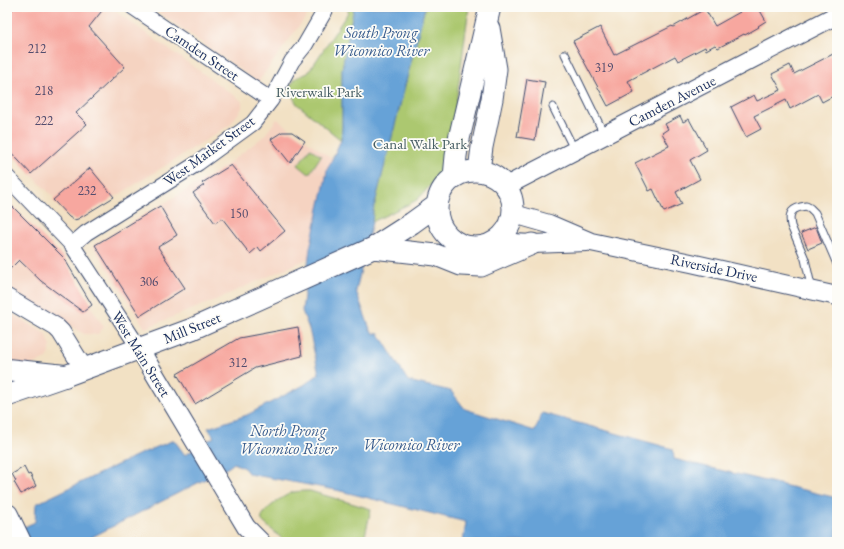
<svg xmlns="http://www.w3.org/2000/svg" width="844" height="549" font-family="'EB Garamond',serif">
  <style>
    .built { fill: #f5d3c1 }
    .green { fill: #acc86f; stroke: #647c66 }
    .water { fill: #66a2d7; stroke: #40689a }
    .building { fill: #f7a79f }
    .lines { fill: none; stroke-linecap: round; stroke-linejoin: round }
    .service-casing { stroke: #3b4a6d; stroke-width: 9 }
    .minor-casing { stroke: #3b4a6d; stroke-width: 17 }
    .tertiary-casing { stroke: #3b4a6d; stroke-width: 20 }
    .secondary-casing { stroke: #3b4a6d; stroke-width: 23 }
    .primary-casing { stroke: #3b4a6d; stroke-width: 24 }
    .service { stroke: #fff; stroke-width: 7 }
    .minor { stroke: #fff; stroke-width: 15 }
    .tertiary { stroke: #fff; stroke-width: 18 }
    .secondary { stroke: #fff; stroke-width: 21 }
    .primary { stroke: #fff; stroke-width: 22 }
    .labels { text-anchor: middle; stroke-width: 3.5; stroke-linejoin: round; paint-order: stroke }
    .number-label { font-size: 13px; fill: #524d6e }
    .street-label { font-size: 15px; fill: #1b2f5e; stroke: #fdfcf7 }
    .park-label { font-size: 15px; fill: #465d63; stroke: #fdfcf7 }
    .water-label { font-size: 16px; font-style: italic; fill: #395d8e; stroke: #fdfcf7 }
  </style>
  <rect width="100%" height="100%" fill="#fdfcf7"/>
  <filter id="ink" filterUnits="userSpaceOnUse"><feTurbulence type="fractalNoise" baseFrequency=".025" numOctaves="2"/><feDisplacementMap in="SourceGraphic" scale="8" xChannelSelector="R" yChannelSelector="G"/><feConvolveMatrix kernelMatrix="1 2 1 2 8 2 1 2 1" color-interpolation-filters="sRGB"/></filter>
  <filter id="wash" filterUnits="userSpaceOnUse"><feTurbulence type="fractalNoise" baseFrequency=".012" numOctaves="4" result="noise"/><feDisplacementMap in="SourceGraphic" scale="16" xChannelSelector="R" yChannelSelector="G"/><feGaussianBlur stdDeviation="0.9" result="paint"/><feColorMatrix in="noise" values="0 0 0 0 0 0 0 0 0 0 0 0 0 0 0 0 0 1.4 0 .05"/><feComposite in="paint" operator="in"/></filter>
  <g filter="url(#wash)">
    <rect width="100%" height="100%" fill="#f2e1c4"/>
    <path class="built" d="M7 7H109L242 101V108L230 125 77 221 7 150Z
      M151 7H311V10L258 82Z
      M277 119 332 159 327 170 325 182 310 248 309 258 211 302 145 328 93 246 224 167 264 136Z
      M7 206 55 250 104 327 98 334H84L7 288Z
      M7 311 46 334 51 346 47 359 17 370 7 368Z"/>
    <path class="green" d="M349 7H354L342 69V128L341 140 297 104 288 89 296 78 308 73 347 14Z
      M425 7H469L451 141 443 172 417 200 372 222 373 211Z
      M310 148 321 156 309 174 298 165Z
      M310 491 371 509 364 540 363 542H286L264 523C262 521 261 520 262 517 264 509 286 494 294 492 299 491 305 491 310 491Z"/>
    <path class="water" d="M354 7H425L373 211 372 222 356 291 370 329 373 333 379 334 408 381 451 391 465 409 535 431 542 413 673 449 674 459 837 498V542H463L466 522 336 490 249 474 244 468 234 463 229 467 92 537 93 542H7V535L35 522 36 504 140 454 174 440 185 455 214 437 208 428 247 415 304 385 319 374 309 329 302 311 310 248 325 182 327 170 341 140 342 128V69Z"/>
    <g id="blocks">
      <path class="building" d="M15 7H105L89 27 125 67 76 113 87 124 31 174 7 148V15Z
        M738 7H758L766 21 758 26 759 27 745 35 744 34 718 48 715 45 706 50 705 47 678 61 675 56 628 81 634 92 608 106 573 41 600 27 614 55 672 26 673 27 705 9 715 26 740 12Z
        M837 52V94L822 102 818 94 790 109 786 100 754 116 761 129 746 137 731 107 754 95 757 101 781 90 772 74 790 65 794 74Z
        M527 79 545 82 535 140 517 137Z
        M680 116 683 122 689 119 695 130H696L707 150 690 160 700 179 676 192 682 204 664 212 653 189 649 191 635 163 669 146 662 133 668 129 665 124Z
        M282 132H292L305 141 290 163 271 139Z
        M231 165 285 231 261 251 258 247 250 254 222 218 215 223 193 193 204 185 202 183Z
        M90 168 114 197 78 219 74 220 69 217 53 200Z
        M7 201 64 258 92 305 83 312 41 281 19 260 7 272Z
        M160 206 177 235 158 247 185 288 140 316 95 245Z
        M816 227 822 243 808 249 801 233Z
        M298 327 302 356 255 368 195 404 177 374 239 338Z
        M24 467 28 475 30 474 36 486 21 494 14 482 16 481 12 474Z"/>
    </g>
  </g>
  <g filter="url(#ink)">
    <use href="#blocks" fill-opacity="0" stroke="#3b4a6d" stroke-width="1"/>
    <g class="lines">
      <g class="service-casing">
        <path id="service" d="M565 54 605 136
          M553 107 575 151
          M812 290 805 259 791 226C788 212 792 208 806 206L810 208 815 213 837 264"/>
      </g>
      <g class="minor-casing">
        <path id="minor" d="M133 7 271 100
          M7 177 72 245 139 348
          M72 245 86 233 198 163 253 123 271 100 292 61 305 45 327 7"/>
      </g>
      <g class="tertiary-casing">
        <path id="tertiary" d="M506 186 837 15
          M514 214 549 224 591 242 691 263 837 296
          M496 242 532 244 587 242
          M7 298 56 327 61 332 84 369
          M139 348 246 527 261 542"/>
      </g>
      <g class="secondary-casing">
        <path id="secondary" d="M437 209a38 38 0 1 1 76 0a38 38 0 1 1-76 0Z
          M479 171 482 147 492 99 496 69 489 28
          M454 177 456 156 458 143 490 7
          M373 248 436 255 461 265 481 266 532 244
          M7 396 65 376 192 329 373 248 412 223 437 205"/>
      </g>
      <g class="primary-casing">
        <path id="primary" d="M7 370 65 376
          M7 515 20 542"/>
      </g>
      <use href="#service" class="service"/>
      <use href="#minor" class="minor"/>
      <use href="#tertiary" class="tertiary"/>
      <use href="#secondary" class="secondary"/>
      <use href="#primary" class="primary"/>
    </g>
  </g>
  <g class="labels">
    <g class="number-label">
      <text x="37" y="53">212</text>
      <text x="604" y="72">319</text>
      <text x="44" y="95">218</text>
      <text x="44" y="125">222</text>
      <text x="87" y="195">232</text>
      <text x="239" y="218">150</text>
      <text x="149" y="286">306</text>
      <text x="238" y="367">312</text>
    </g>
    <g class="street-label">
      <text transform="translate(202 53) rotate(34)" y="5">Camden Street</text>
      <text transform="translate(672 101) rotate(-27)" y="5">Camden Avenue</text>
      <text transform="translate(209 151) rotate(-36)" y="5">West Market Street</text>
      <text transform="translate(714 268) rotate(12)" y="5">Riverside Drive</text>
      <text transform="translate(192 328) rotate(-22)" y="5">Mill Street</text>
      <text transform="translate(141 354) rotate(58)" y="5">West Main Street</text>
    </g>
    <g class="park-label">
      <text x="319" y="97">Riverwalk Park</text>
      <text x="420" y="149">Canal Walk Park</text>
    </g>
    <g class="water-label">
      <text x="381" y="38">South Prong<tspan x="381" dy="18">Wicomico River</tspan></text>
      <text x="288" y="436">North Prong<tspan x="288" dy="18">Wicomico River</tspan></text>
      <text x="411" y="450">Wicomico River</text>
    </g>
  </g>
  <rect width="844" height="549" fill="none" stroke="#fdfcf7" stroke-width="24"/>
</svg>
